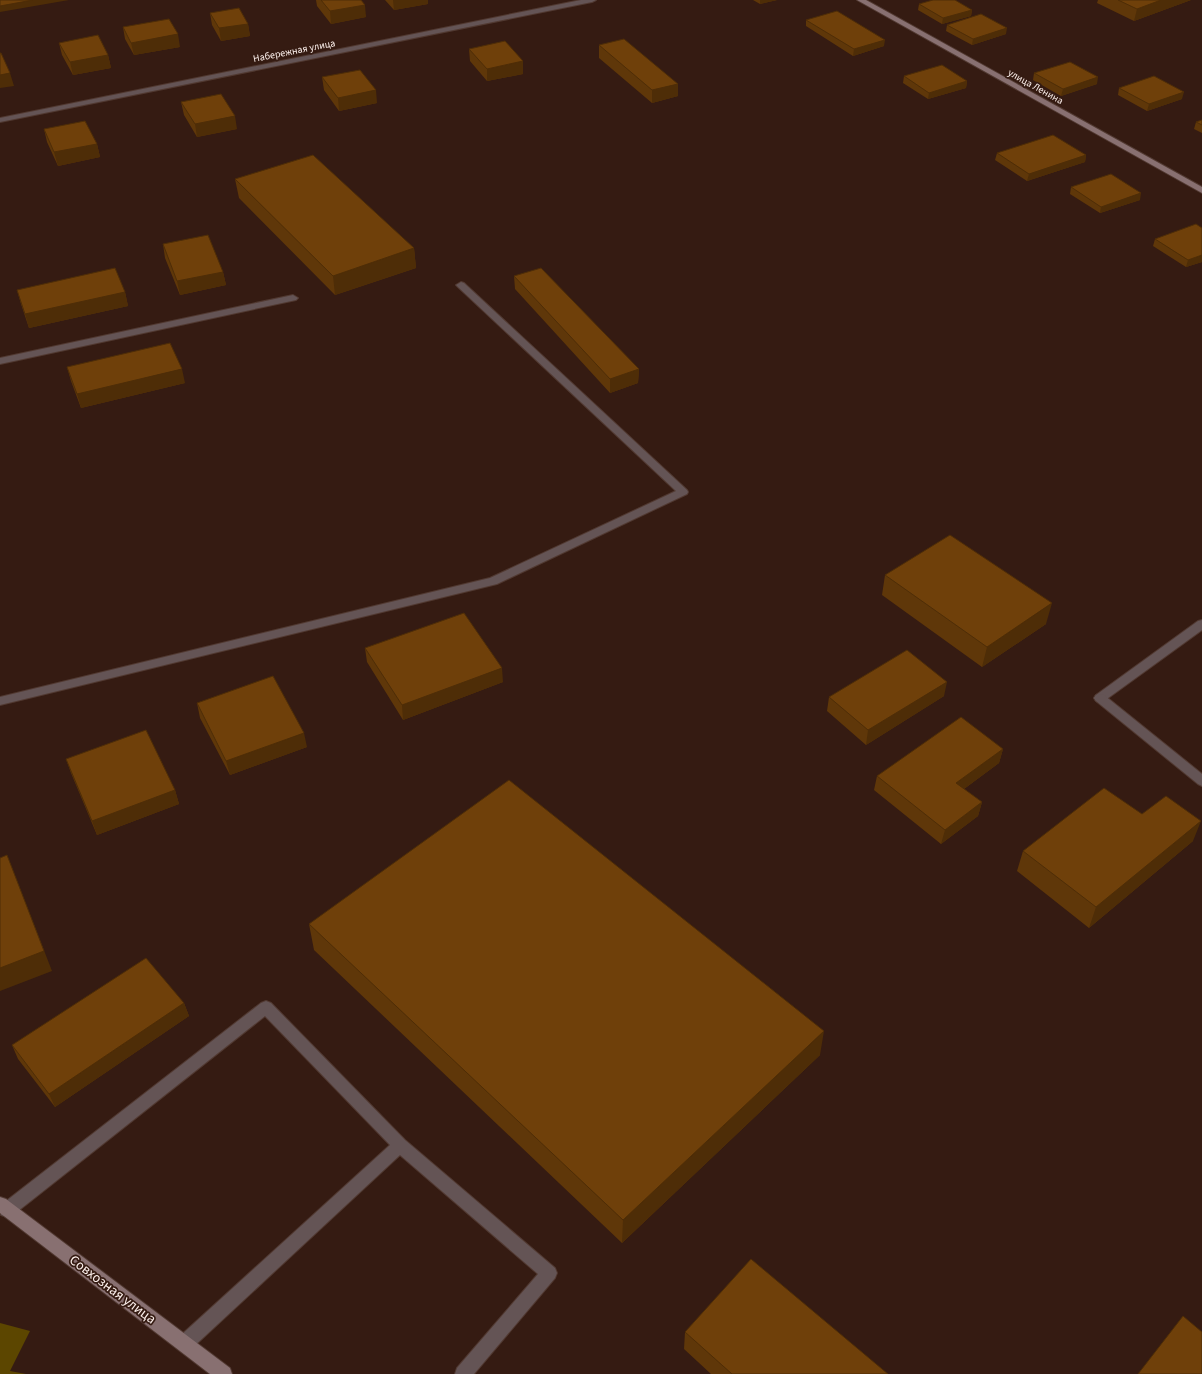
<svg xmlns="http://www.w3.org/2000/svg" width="1202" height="1374" font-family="'Source Sans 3',sans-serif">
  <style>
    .green { fill: #5c4600 }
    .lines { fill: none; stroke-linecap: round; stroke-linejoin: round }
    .lane-casing { stroke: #513931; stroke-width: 2 }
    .street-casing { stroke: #513931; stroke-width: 2 }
    .secondary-casing { stroke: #513931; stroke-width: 2 }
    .lane { fill: #645455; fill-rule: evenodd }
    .street { fill: #645455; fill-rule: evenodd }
    .secondary { fill: #887071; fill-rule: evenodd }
    .wall { fill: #5f3709 }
    .shaded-wall { fill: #4e2d07 }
    .building { fill: #6f400a; stroke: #4e2d07 }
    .labels { text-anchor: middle; stroke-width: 3.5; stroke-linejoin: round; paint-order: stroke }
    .far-street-label { font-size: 10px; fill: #fdf1ed; stroke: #351b12 }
    .near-street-label { font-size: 14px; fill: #fdf1ed; stroke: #351b12 }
  </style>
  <rect width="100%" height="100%" fill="#351b12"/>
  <path class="green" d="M0 1323 30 1331 10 1371 26 1374H0Z"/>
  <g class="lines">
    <g class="lane-casing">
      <path id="lane" d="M461 282 464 283 687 490 688 492 687 494 497 584 0 705V697L490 578 676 491 458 287 456 285Z
        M1202 620V630L1104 701 1100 702 1096 701 1094 698 1096 695 1198 621Z
        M266 1001 271 1003 405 1140 555 1268 557 1273 555 1278 474 1374H455L457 1368 538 1274 400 1155 191 1349 185 1351 179 1349 177 1343 179 1337 390 1145 265 1016 13 1215 7 1217 1 1215 0 1208 1 1205 261 1003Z"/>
    </g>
    <g class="street-casing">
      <path id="street" d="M581 0H596L592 2 0 122V118Z
        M293 295 298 298 296 300 0 364V358Z
        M1100 694 1104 695 1202 774V786L1198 784 1096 701 1094 698 1096 695Z"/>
    </g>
    <g class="secondary-casing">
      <path id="secondary" d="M857 0H866L1202 187V193Z
        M0 1197 6 1199 230 1368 232 1374H210L0 1213Z"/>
    </g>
    <use href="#lane" class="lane"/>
    <use href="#street" class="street"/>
    <use href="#secondary" class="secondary"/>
  </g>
  <path class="wall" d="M316 0H361L366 17 331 24 317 6Z
    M385 0H428V4L394 10Z
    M753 0H777L760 4Z
    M1098 0H1191L1134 21 1097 3Z
    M919 4 972 10 971 16 942 24 918 10Z
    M210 13 248 24 250 36 221 41 212 25Z
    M806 20 884 46 853 56 806 26Z
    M947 25 1006 34 972 45 946 31Z
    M123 27 180 47 134 55 125 39Z
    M59 43 108 55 111 68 73 75 62 55Z
    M599 45 678 96 652 103 599 58Z
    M469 49 523 61V74L487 81 470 61Z
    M1034 73 1097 84 1061 96 1033 80Z
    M904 76 967 81 966 88 928 99 903 83Z
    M322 77 377 103 339 111 324 90Z
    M1119 88 1182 99 1147 111 1118 95Z
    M181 102 237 129 197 137 184 115Z
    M1202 120V133L1194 129 1196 122Z
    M44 129 97 144 100 157 58 166 47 142Z
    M997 153 1086 155 1085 162 1027 181 995 160Z
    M235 179 414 248 416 268 335 295 239 198Z
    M1071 187 1140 200 1100 213 1070 194Z
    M1202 228V262L1186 267 1153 246 1155 239Z
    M163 244 223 272 226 285 180 295 165 258Z
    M514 276 639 369 638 383 610 393 515 289Z
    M17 290 125 292 128 306 29 328 21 304Z
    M67 367 185 383 81 408 71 381Z
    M885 575 1046 624 982 667 882 595Z
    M365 648 503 682 403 720 367 662Z
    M944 696 866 745 827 711 829 697Z
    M197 703 307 747 230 775 200 718Z
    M1003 749 999 763 964 789 982 802 978 816 941 844 874 790 877 776Z
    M66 759 175 790 179 804 97 835 71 773Z
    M1142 814 1193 841 1089 928 1017 871 1023 851Z
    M309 924 820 1055 622 1243 314 950Z
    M184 1003 189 1016 55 1107 18 1059 12 1045Z
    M685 1332 888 1374H711L684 1349Z"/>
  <path class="shaded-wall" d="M33 0H69L0 12V6Z
    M393 0H428V4L394 10Z
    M760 0H777L760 4Z
    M1161 0H1191L1134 21 1137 9Z
    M365 5 366 17 331 24 330 11Z
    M972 10 971 16 942 24 943 18Z
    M248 24 250 36 221 41 219 28Z
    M1007 28 1006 34 972 45 973 39Z
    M178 34 180 47 134 55 131 43Z
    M885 40 884 46 853 56 854 49Z
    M108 55 111 68 73 75 70 62Z
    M523 61V74L487 81V69Z
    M10 73 14 86 0 88V75Z
    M1098 77 1097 84 1061 96 1063 89Z
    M967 81 966 88 928 99 929 93Z
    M678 84V96L652 103V90Z
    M376 90 377 103 339 111 338 98Z
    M1184 92 1182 99 1147 111 1149 104Z
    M235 116 237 129 197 137 195 124Z
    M97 144 100 157 58 166 54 152Z
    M1086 155 1085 162 1027 181 1029 174Z
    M1141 193 1140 200 1100 213 1101 207Z
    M414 248 416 268 335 295 333 276Z
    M1202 255V262L1186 267 1188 260Z
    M223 272 226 285 180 295 177 281Z
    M125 292 128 306 29 328 25 314Z
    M182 369 185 383 81 408 77 394Z
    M639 369 638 383 610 393V379Z
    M1052 603 1046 624 982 667 987 647Z
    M502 668 503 682 403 720 402 705Z
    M947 682 944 696 866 745 868 730Z
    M304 733 307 747 230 775 226 761Z
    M1003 749 999 763 953 797 956 783Z
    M175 790 179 804 97 835 92 821Z
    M982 802 978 816 941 844 945 830Z
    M1201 821 1193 841 1089 928 1096 907Z
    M7 855 52 971 0 991V968Z
    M184 1003 189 1016 55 1107 49 1094Z
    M824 1031 820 1055 622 1243 623 1220Z"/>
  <path class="building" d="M0 0H33L0 6Z
    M321 0H361L365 5 330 11Z
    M933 0H955L972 10 943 18 919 4Z
    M1118 0H1161L1137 9Z
    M239 8 248 24 219 28 210 13Z
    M837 11 885 40 854 49 806 20Z
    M981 14 1007 28 973 39 947 25Z
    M169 19 178 34 131 43 123 27Z
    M98 35 108 55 70 62 59 43Z
    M624 39 678 84 652 90 599 45Z
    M505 41 523 61 487 69 469 49Z
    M0 53H1L10 73 0 75Z
    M1070 62 1098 77 1063 89 1034 73Z
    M942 65 967 81 929 93 904 76Z
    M360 70 376 90 338 98 322 77Z
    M1154 76 1184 92 1149 104 1119 88Z
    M221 94 235 116 195 124 181 102Z
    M1202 120V125L1196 122Z
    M85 121 97 144 54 152 44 129Z
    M1053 135 1086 155 1029 174 997 153Z
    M313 155 414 248 333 276 235 179Z
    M1111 174 1141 193 1101 207 1071 187Z
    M1196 224 1202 228V255L1188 260 1155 239Z
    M208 235 223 272 177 281 163 244Z
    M115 268 125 292 25 314 17 290Z
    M541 268 639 369 610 379 514 276Z
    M170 343 182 369 77 394 67 367Z
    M950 535 1052 603 987 647 885 575Z
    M464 613 502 668 402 705 365 648Z
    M907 650 947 682 868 730 829 697Z
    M273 676 304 733 226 761 197 703Z
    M961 717 1003 749 956 783 982 802 945 830 877 776Z
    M146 730 175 790 92 821 66 759Z
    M509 780 824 1031 623 1220 309 924Z
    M1104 788 1142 814 1166 796 1201 821 1096 907 1023 851Z
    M7 855 44 951 0 968V858Z
    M146 958 184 1003 49 1094 12 1045Z
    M751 1259 888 1374H732L685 1332Z
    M1183 1316 1202 1332V1374H1138Z"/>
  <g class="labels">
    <g class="far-street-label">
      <text transform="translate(294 50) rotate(-11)" y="4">Набережная улица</text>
      <text transform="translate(1036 86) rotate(29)" y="4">улица Ленина</text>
    </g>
    <g class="near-street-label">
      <text transform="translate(113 1289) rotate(37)" y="5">Совхозная улица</text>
    </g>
  </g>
</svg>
